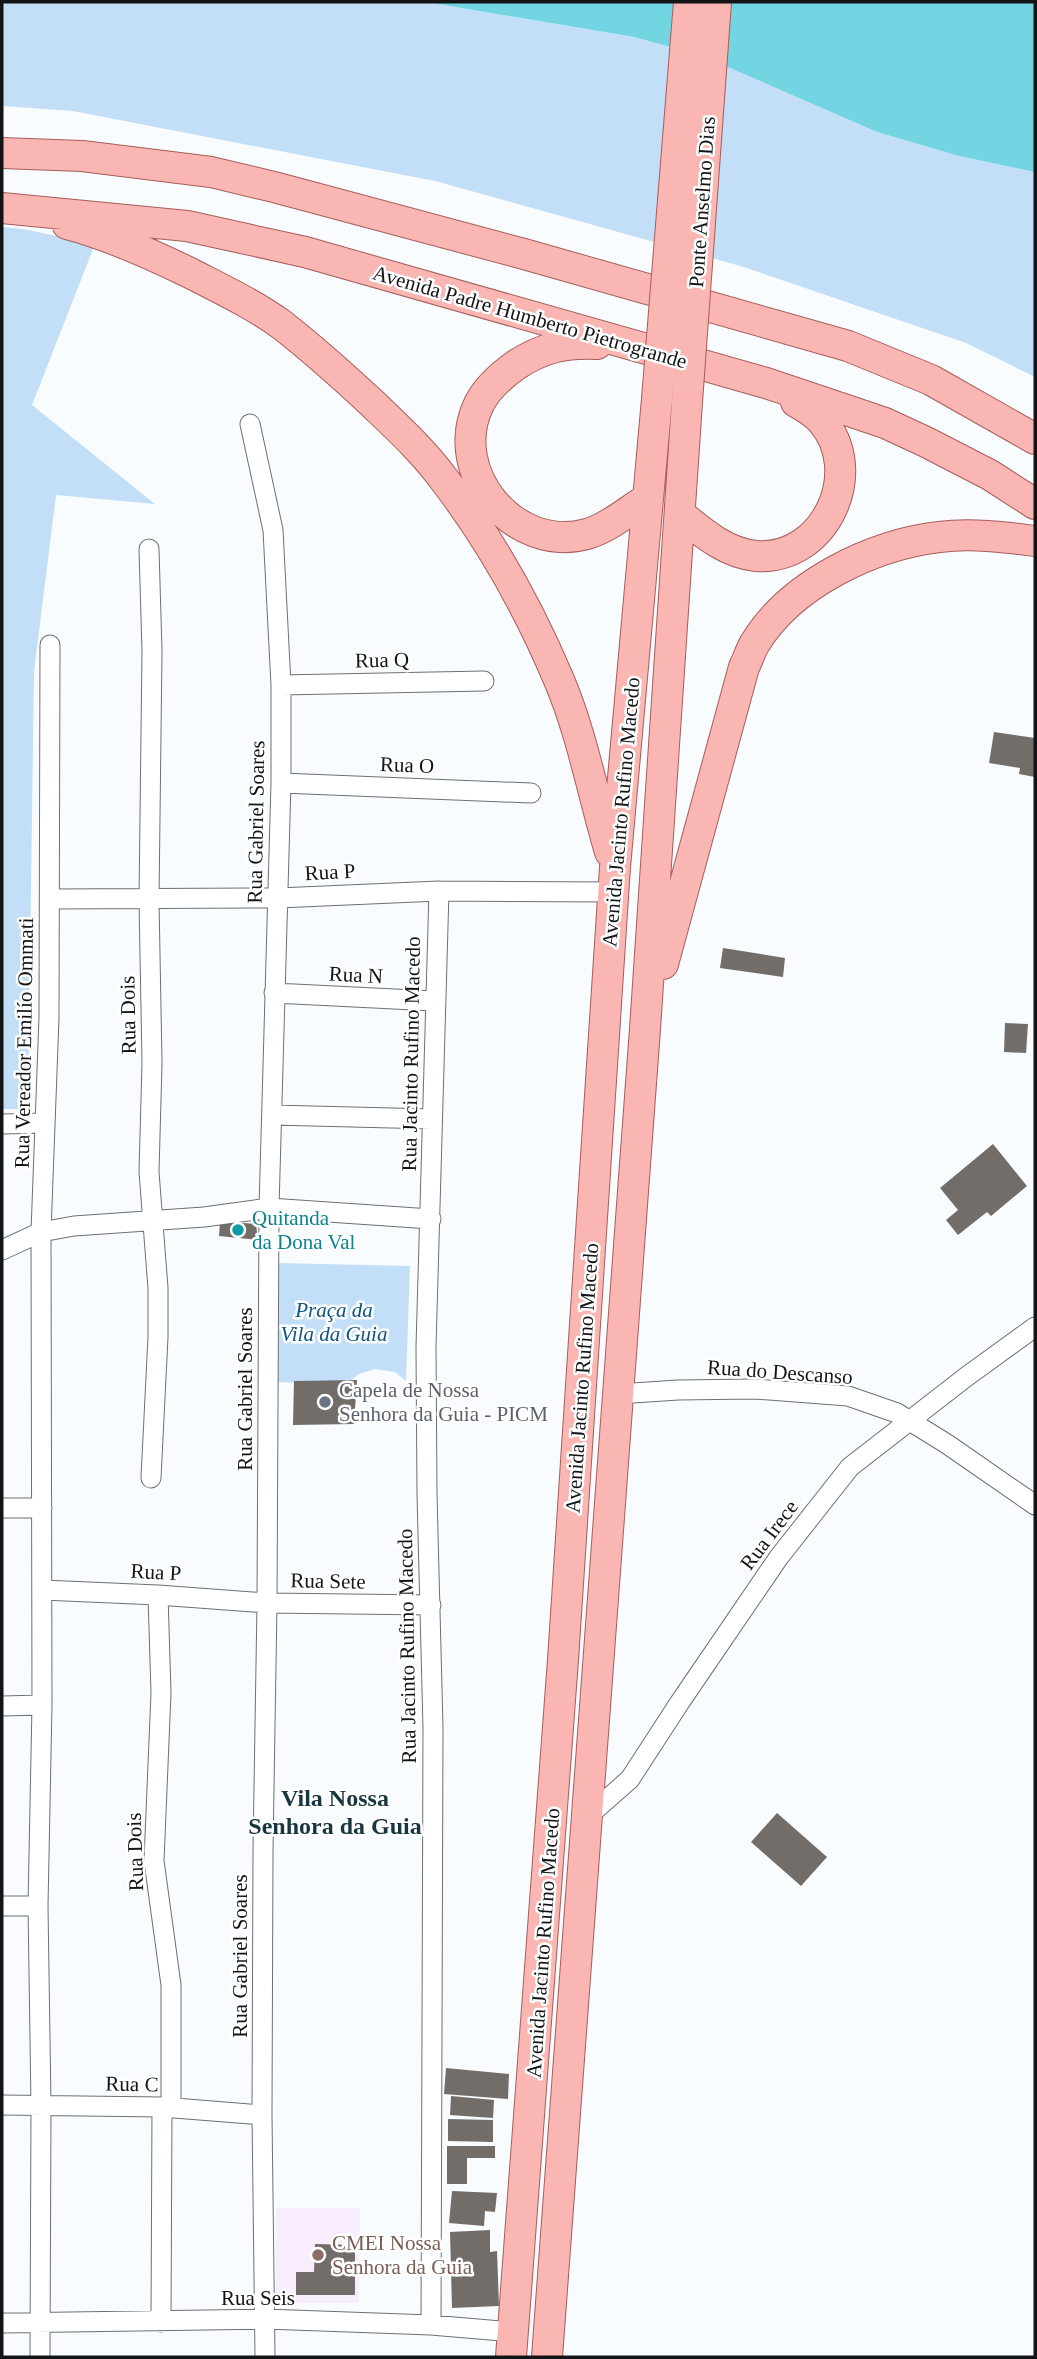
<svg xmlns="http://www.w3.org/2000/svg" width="1037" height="2359" font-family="Georgia,serif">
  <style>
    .education { fill: #f7edfd }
    .green { fill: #c2dff7 }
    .water { fill: #72d5e1 }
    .building { fill: #736d69 }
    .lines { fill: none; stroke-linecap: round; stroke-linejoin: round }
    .street-casing { stroke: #6b7075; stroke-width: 21 }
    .primary-casing { stroke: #a75d5a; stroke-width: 32 }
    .street { stroke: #fff; stroke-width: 19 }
    .primary { stroke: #fab6b2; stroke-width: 30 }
    .primary-bridge-casing { stroke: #a75d5a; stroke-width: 32; stroke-linecap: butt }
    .primary-bridge { stroke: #fab6b2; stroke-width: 30 }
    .culture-dot { fill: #0f9aa8; stroke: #fff; stroke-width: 2.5 }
    .worship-dot { fill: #6b7280; stroke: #fff; stroke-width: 2.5 }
    .education-dot { fill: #8d6e63; stroke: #fff; stroke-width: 2.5 }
    .labels { text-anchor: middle; stroke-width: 5; stroke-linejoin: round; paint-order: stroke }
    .street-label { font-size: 21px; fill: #121415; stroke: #fff }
    .culture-label { font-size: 21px; fill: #0d838f; stroke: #fff; text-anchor: start }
    .park-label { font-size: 21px; font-style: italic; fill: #0d5683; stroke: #fff }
    .worship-label { font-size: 21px; fill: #5b616d; stroke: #fff; text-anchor: start }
    .education-label { font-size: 21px; fill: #785e54; stroke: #fff; text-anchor: start }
    .quarter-label { font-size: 24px; font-weight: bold; fill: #17363f; stroke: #fff }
  </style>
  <rect width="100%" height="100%" fill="#f8fcff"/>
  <path class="education" d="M276 2208H360L359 2303H276Z"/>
  <path class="green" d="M2 2H426L634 37 700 55 877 132 959 156 1035 172V377L966 343 744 267 435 181 73 111 2 106Z
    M2 227 23 229 95 244 32 405 155 504 56 495 34 671 28 1109H2Z
    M278 1263 410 1266 406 1381 395 1372 375 1369 359 1374 346 1384 274 1382Z"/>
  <path class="water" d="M426 2H1035V172L959 156 877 132 700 55 634 37Z"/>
  <path class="building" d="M994 732 1035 738V777L1019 774 1020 768 989 763Z
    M723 948 785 958 783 977 720 968Z
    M1005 1023 1028 1024 1026 1053 1004 1052Z
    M993 1144 1027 1186 991 1216 987 1212 958 1235 946 1220 958 1210 940 1188Z
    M280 1211 317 1220 316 1227 280 1226Z
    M220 1221 256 1224 258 1240 219 1236Z
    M357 1380 354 1424 293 1425 294 1381Z
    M777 1813 827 1857 801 1886 751 1842Z
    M446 2068 509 2074 508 2099 444 2094Z
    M451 2096 494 2100 493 2118 450 2115Z
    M448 2119 493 2120V2142L448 2141Z
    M447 2146H495V2158H467V2184H447Z
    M452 2191 497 2193 495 2212 485 2211 484 2226 449 2223Z
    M490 2230V2252L497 2251 499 2306 452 2308 450 2232Z
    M315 2244 355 2245V2295H296V2272H314Z"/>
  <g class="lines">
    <g class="street-casing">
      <path id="street" d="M250 424 273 530 281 685V783L269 1208 267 1603 263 1850 262 2115 265 2357
        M149 549 152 651 149 900 152 1063 149 1172 158 1288V1337L151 1478
        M281 685 484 681
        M281 783 531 793
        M50 899 278 898 439 891 613 892
        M274 993 434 1001
        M272 1115 432 1119
        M2 1124 45 1123
        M2 1250 41 1232 74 1226 204 1217 269 1208 431 1219
        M618 1394 678 1390 754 1389 848 1396 897 1413 947 1444 1035 1505
        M2 1508H42
        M42 1590 158 1595 267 1603 431 1605
        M158 1595 161 1693 154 1861 171 1985V2107
        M2 1706 42 1705
        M588 1816 630 1779 680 1702 779 1557 850 1467 966 1377 1035 1327
        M2 1906H38
        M2 2105 162 2107 262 2115
        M161 2322 162 2107
        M2 2323 265 2319 431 2325 513 2332
        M431 2325 433 1728 427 1494 426 1347 439 891
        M40 2357 41 2105 38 1906 42 1705 41 1232 49 1018 50 645"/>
    </g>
    <g class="primary-casing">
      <path id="primary" d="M2 153 82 156 211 172 274 187 524 254 848 346 931 380 1035 439
        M2 208 187 226 305 252 766 383 885 423 926 442 990 475 1035 504
        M67 224C109 235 151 254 190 273 221 289 253 304 282 325 314 350 344 377 374 405 398 428 423 451 443 478 490 539 529 609 559 680 582 734 593 795 610 852
        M597 344C566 342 542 348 516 365 502 375 487 388 479 404 446 472 514 554 587 534 608 528 628 511 647 499
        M681 515C703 533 726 553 756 556 825 561 866 472 822 421 815 413 805 407 796 402
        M663 964 744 667C748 660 750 651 755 643 791 584 872 545 939 537 971 533 1004 537 1035 541
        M511 2357 563 1660 615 867 657 399
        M547 2357 645 1029 687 402"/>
    </g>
    <use href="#street" class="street"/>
    <use href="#primary" class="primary"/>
    <g class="primary-bridge-casing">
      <path id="primary-bridge" d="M657 399 689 2
        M687 402 716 2"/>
    </g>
    <use href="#primary-bridge" class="primary-bridge"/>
  </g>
  <circle class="culture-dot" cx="238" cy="1230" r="7"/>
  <circle class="worship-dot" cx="325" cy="1402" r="7"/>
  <circle class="education-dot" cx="318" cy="2255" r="7"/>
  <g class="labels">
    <g class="street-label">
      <text transform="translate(702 202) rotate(-86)" y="7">Ponte Anselmo Dias</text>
      <text transform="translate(530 317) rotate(16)" y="7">Avenida Padre Humberto Pietrogrande</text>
      <text transform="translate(382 660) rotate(-1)" y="7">Rua Q</text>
      <text transform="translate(407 765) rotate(2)" y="7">Rua O</text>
      <text transform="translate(621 812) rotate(-85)" y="7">Avenida Jacinto Rufino Macedo</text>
      <text transform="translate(256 822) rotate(-89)" y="7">Rua Gabriel Soares</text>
      <text transform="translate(330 872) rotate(-3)" y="7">Rua P</text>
      <text transform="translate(356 975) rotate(3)" y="7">Rua N</text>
      <text transform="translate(128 1015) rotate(-91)" y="7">Rua Dois</text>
      <text transform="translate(24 1043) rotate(-89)" y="7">Rua Vereador Emilío Ommati</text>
      <text transform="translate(411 1054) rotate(-89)" y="7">Rua Jacinto Rufino Macedo</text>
      <text transform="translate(780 1372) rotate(4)" y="7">Rua do Descanso</text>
      <text transform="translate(582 1378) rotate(-86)" y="7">Avenida Jacinto Rufino Macedo</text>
      <text transform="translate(245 1389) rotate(-90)" y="7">Rua Gabriel Soares</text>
      <text transform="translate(769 1535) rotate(-53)" y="7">Rua Irece</text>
      <text transform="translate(156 1572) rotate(3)" y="7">Rua P</text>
      <text transform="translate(328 1581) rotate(1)" y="7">Rua Sete</text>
      <text transform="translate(407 1646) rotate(-91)" y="7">Rua Jacinto Rufino Macedo</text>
      <text transform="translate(135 1852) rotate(-92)" y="7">Rua Dois</text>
      <text transform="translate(543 1943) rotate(-86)" y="7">Avenida Jacinto Rufino Macedo</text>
      <text transform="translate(240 1956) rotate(-90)" y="7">Rua Gabriel Soares</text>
      <text transform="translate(132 2084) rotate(1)" y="7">Rua C</text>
      <text x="258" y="2305">Rua Seis</text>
    </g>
    <g class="culture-label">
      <text x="252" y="1225">Quitanda<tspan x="252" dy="24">da Dona Val</tspan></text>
    </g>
    <g class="park-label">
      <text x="334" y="1317">Praça da<tspan x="334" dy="24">Vila da Guia</tspan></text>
    </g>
    <g class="worship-label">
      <text x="339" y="1397">Capela de Nossa<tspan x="339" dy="24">Senhora da Guia - PICM</tspan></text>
    </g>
    <g class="education-label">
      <text x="332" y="2250">CMEI Nossa<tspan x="332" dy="24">Senhora da Guia</tspan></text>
    </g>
    <g class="quarter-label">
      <text x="335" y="1806">Vila Nossa<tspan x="335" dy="28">Senhora da Guia</tspan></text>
    </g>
  </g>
  <rect width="1037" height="2359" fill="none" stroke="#121415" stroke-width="7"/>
</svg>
